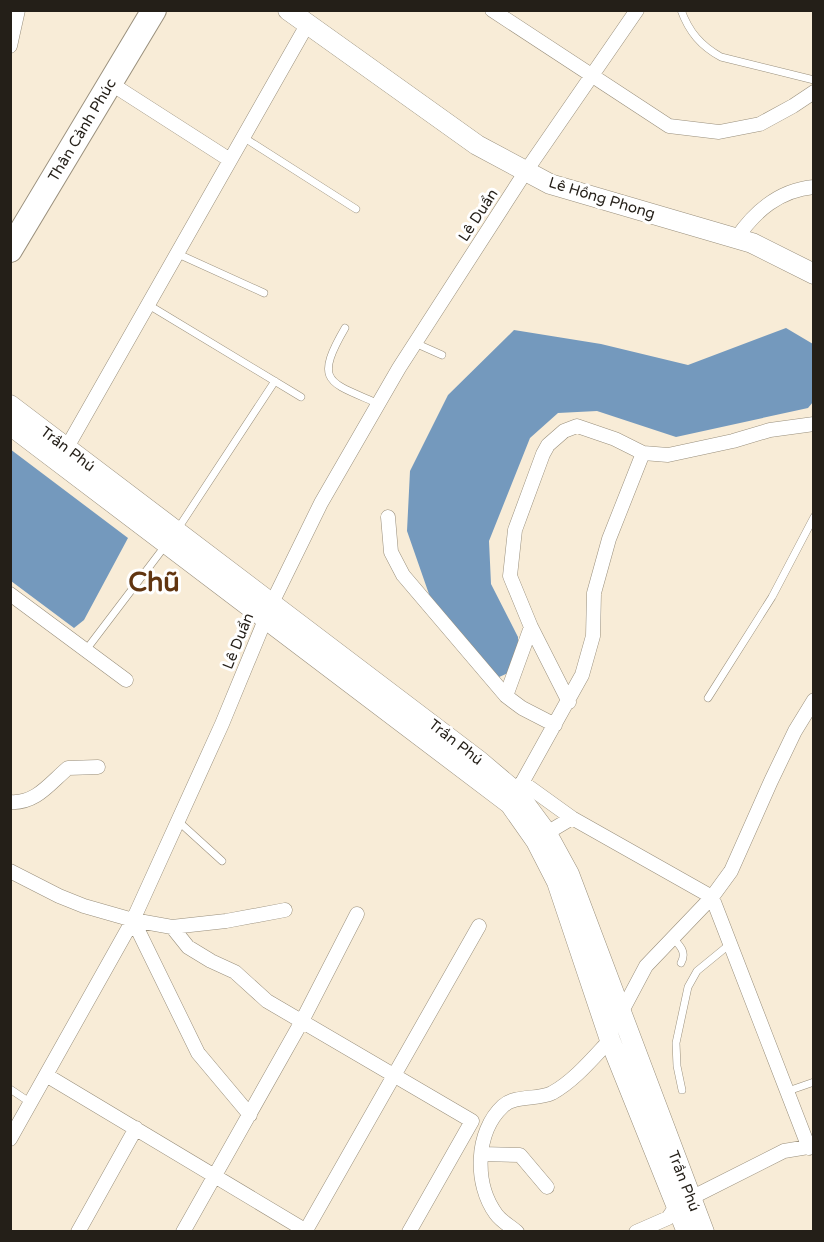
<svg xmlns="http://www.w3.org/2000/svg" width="824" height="1242" font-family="'Varela Round',sans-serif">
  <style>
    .water { fill: #7499bd }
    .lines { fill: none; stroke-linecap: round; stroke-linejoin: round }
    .lane-casing { stroke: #998f7c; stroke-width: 8 }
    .street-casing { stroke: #998f7c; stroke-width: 15 }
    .secondary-casing { stroke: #998f7c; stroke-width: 21 }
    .highway-casing { stroke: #998f7c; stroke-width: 26 }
    .lane { stroke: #fff; stroke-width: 7 }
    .street { stroke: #fff; stroke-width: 14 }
    .secondary { stroke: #fff; stroke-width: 20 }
    .highway { stroke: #fff; stroke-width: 24 }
    .labels { text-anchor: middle; stroke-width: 6; stroke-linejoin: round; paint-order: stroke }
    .street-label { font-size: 15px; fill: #241f18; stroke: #fff }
    .town-label { font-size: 27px; font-weight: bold; fill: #613510; stroke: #fff }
  </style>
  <rect width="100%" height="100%" fill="#f8ecd7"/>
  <path class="water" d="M786 328 813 344V402L808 408 676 437 597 411 558 413 530 438 489 541 491 584 518 637V648L508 673 497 678 430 597 407 531 410 471 448 395 514 330 601 344 688 365Z
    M10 449 128 538 84 620 74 628 11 581Z"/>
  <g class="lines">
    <g class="lane-casing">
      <path id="lane" d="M681 10C689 32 701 46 721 57L814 80
        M243 137 356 209
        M176 253 264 293
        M147 304 301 397
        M345 328C313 383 329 382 379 404
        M415 343 442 355
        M177 530 275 381
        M89 646 165 546
        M708 698 772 597 814 517
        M178 821 222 861
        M673 938C680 946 687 952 681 963
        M10 1089 31 1103
        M682 1090 677 1066 676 1043 688 987 697 971 730 944
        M788 1091 814 1082"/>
    </g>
    <g class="street-casing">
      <path id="street" d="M492 10 669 126 719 132 760 124 793 106 814 92
        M10 46 18 10
        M110 83 230 160
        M736 239C755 211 779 190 814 187
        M62 456 307 25
        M388 517 391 552 403 575 506 696 522 708 555 725
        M10 594 126 680
        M506 696 531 627
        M569 702 531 627 510 576 515 530 543 454 548 445 564 431 577 426 615 439 643 453 668 455 733 441 770 430 814 424
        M522 782 572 818 712 897 809 1148
        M518 790 582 675 593 636 594 593 609 539 643 453
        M10 802C36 804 50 783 68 768L98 767
        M540 837 572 818
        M10 871 59 896 84 906 133 920 198 1053 250 1115
        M133 920 172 927 226 921 285 910
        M172 927 188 947 211 961 235 972 267 1001 472 1121 409 1232
        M621 1013 646 966 712 897 731 871 771 781 795 731 814 700
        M46 1075 308 1232
        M10 1139 133 920 222 724 272 603 321 503 399 368 526 171 637 10
        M482 1154 520 1155 547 1187
        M78 1232 136 1128
        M183 1232 302 1021 357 914
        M305 1232 479 926
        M517 1232C510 1226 501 1221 496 1214 474 1184 475 1132 503 1106 515 1095 537 1100 552 1093 574 1081 593 1058 610 1040
        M636 1232 668 1218 677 1205 784 1151 814 1146"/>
    </g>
    <g class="secondary-casing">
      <path id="secondary" d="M288 10 477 145 550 184 752 243 814 274
        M10 405 478 760 517 793 546 832 569 874 704 1232
        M10 425 510 804 536 841 557 882 610 1040 687 1232"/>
    </g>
    <g class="highway-casing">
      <path id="highway" d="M10 250 154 10"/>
    </g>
    <use href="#lane" class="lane"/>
    <use href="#street" class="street"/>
    <use href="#secondary" class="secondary"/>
    <use href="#highway" class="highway"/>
  </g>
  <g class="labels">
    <g class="street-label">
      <text transform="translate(82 130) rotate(-59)" y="5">Thân Cảnh Phúc</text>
      <text transform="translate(602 198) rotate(17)" y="5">Lê Hồng Phong</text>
      <text transform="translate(478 215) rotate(-57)" y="5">Lê Duẩn</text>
      <text transform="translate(68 449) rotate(37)" y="5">Trần Phú</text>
      <text transform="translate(238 641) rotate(-68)" y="5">Lê Duẩn</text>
      <text transform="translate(456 742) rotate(38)" y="5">Trần Phú</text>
      <text transform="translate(684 1181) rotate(69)" y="5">Trần Phú</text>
    </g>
    <g class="town-label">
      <text x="154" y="591">Chũ</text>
    </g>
  </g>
  <rect width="824" height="1242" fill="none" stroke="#241f18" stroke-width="24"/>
</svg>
